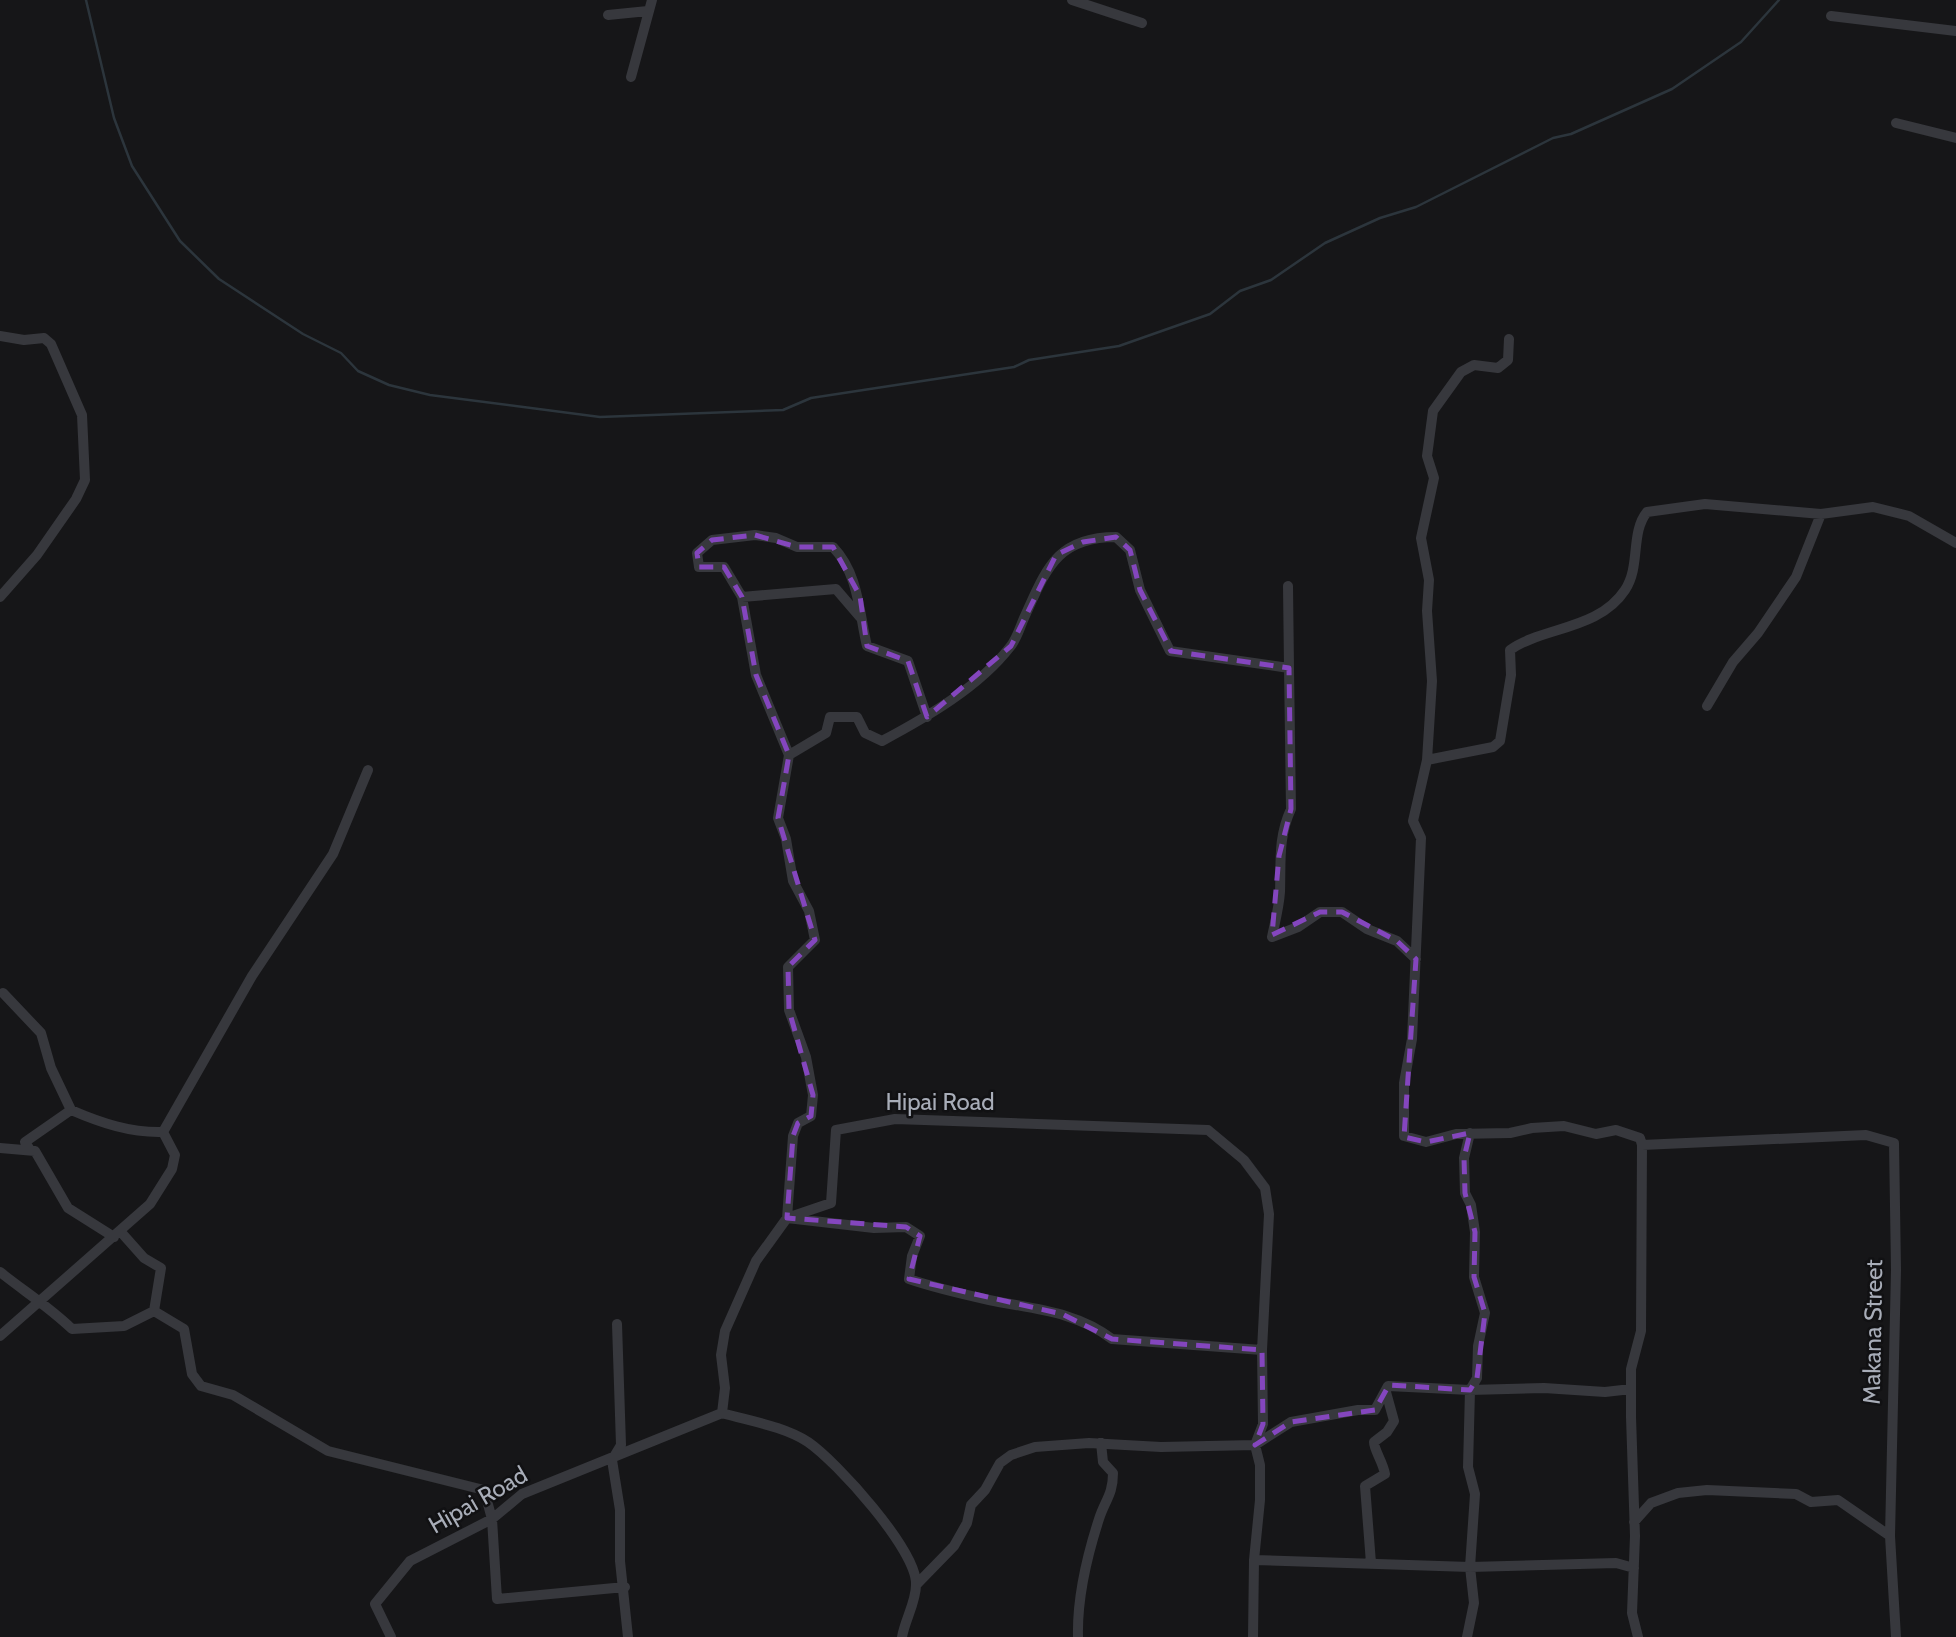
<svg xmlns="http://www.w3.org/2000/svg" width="1956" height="1637" font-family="Cabin,sans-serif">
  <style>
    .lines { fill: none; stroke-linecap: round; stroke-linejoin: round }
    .stream { stroke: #2c353c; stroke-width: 2.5 }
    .street { stroke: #37383d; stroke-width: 10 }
    .marked { fill: none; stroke: #8446be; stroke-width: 5; stroke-dasharray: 14 9; stroke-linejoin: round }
    .labels { text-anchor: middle; stroke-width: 5; stroke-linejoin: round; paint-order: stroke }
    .street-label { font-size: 24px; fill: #a8adb8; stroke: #111113 }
  </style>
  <rect width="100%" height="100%" fill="#161618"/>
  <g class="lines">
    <path class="stream" d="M86 0 114 118 132 166 180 241 219 279 303 334 341 353 358 371 389 385 430 395 600 417 783 410 811 398 1014 367 1029 360 1119 346 1210 314 1240 291 1271 280 1325 243 1380 218 1416 207 1553 138 1571 134 1672 89 1741 42 1779 0"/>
    <path class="street" d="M1072 0 1142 23
      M608 15 648 11
      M1831 16 1956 31
      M631 77 652 0
      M1896 123 1956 138
      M0 336 24 340 44 338 51 344 82 415 85 480 76 499 37 555 0 597
      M1509 339 1508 360 1498 368 1474 365 1461 372 1433 411 1427 456 1434 478 1421 538 1429 580 1427 611 1432 681 1427 760 1413 821 1421 838 1412 1039 1404 1083V1136L1426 1142 1456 1134 1510 1133 1532 1128 1564 1126 1596 1134 1616 1130 1640 1138 1642 1145
      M1288 586 1289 668
      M742 597 756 675 789 755
      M860 617 836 589 742 597 724 567H699L697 553 712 540 755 535 776 538 797 547H833C859 574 859 613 867 646L908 661 927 717
      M1707 706 1733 662 1758 633 1796 577 1821 514
      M1427 760 1493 747 1500 741 1511 675 1510 650C1542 627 1599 630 1625 590 1641 566 1630 533 1647 512L1705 504 1821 514 1873 507 1909 516 1956 543
      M3 993 41 1033 51 1068 71 1110C101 1123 131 1133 163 1132
      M163 1132 252 976 333 854 368 770
      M1470 1133 1464 1158 1465 1193 1471 1205 1475 1232 1474 1277 1485 1313 1478 1346 1477 1378 1470 1390 1544 1388 1605 1392 1631 1389
      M0 1148 35 1151 68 1208 114 1237
      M30 1150 25 1142 71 1110
      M0 1272C25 1292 48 1306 72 1329L124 1326 154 1311 161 1268 144 1258 120 1231
      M154 1311 184 1329 192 1374 201 1386 233 1395 328 1451 484 1490 492 1519 497 1599 625 1587
      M617 1324 621 1445 612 1460 620 1510V1561L628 1637
      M0 1336 150 1204 172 1169 175 1155 163 1132
      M1262 1350 1112 1339C1076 1311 1032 1309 989 1300 962 1294 935 1288 909 1279L912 1256 920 1236 906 1227 874 1228 787 1218 793 1136 798 1123 811 1116 813 1095 806 1057 789 1010 788 967 815 940 809 911 793 881 786 839 778 818 789 755 826 733 830 717H857L865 733 882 741C927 717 979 687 1010 647 1017 639 1020 627 1024 618 1046 570 1056 537 1116 537L1130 550 1140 590 1170 651 1289 668 1291 809C1278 837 1281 862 1280 892 1279 907 1275 922 1272 937L1298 927 1320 912H1342L1367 929 1397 941 1416 959
      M722 1413C749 1421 783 1426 808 1442 836 1461 918 1551 916 1585 916 1602 905 1620 902 1637
      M1634 1522 1651 1503 1678 1493 1707 1490 1796 1494 1811 1502 1838 1500 1890 1536
      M1254 1560 1470 1567 1616 1563 1634 1568
      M1371 1563 1365 1486 1385 1474C1383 1462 1374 1450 1374 1442L1387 1432 1394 1421 1386 1392
      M917 1584 954 1546 967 1523 971 1505 985 1490 1000 1463 1011 1455 1035 1447 1089 1443 1161 1447 1255 1445 1291 1422 1358 1410H1375L1388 1386 1470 1390 1468 1467 1475 1494 1470 1567 1474 1603 1467 1637
      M391 1637 375 1604 410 1561 492 1519 522 1494 722 1413 725 1388 721 1355 725 1331 756 1261 787 1218 831 1203 836 1130 895 1119 1208 1130 1244 1160 1265 1188 1269 1214 1262 1350 1263 1424 1255 1445 1260 1465V1500L1254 1560 1253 1637
      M1078 1637C1077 1598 1087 1556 1099 1519 1105 1500 1113 1495 1113 1473L1103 1462 1101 1443
      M1638 1637 1632 1613 1635 1536 1631 1417V1369L1641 1331 1642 1145 1866 1135 1894 1143 1896 1270 1890 1536 1896 1637"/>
  </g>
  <path class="marked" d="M755 535 797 547H833L860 596 867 646 908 661 927 717 1011 646 1056 555 1083 542 1116 537 1130 550 1140 590 1171 651 1289 668 1291 809 1279 856 1272 935 1320 912H1342L1397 941 1416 959 1404 1137 1426 1142 1470 1133 1464 1158 1465 1193 1475 1232 1474 1277 1485 1313 1477 1378 1470 1390 1389 1385 1375 1410 1291 1422 1255 1445 1263 1424 1262 1350 1112 1339 1062 1314 909 1279 920 1236 906 1227 787 1218 793 1136 798 1123 811 1116 813 1095 789 1010 788 967 815 940 778 818 789 755 756 675 742 597 724 567H699L697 553 712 540Z"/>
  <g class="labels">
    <g class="street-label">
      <text x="940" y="1110">Hipai Road</text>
      <text transform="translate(1873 1332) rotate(-89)" y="8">Makana Street</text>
      <text transform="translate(478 1500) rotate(-30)" y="8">Hipai Road</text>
    </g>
  </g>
</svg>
